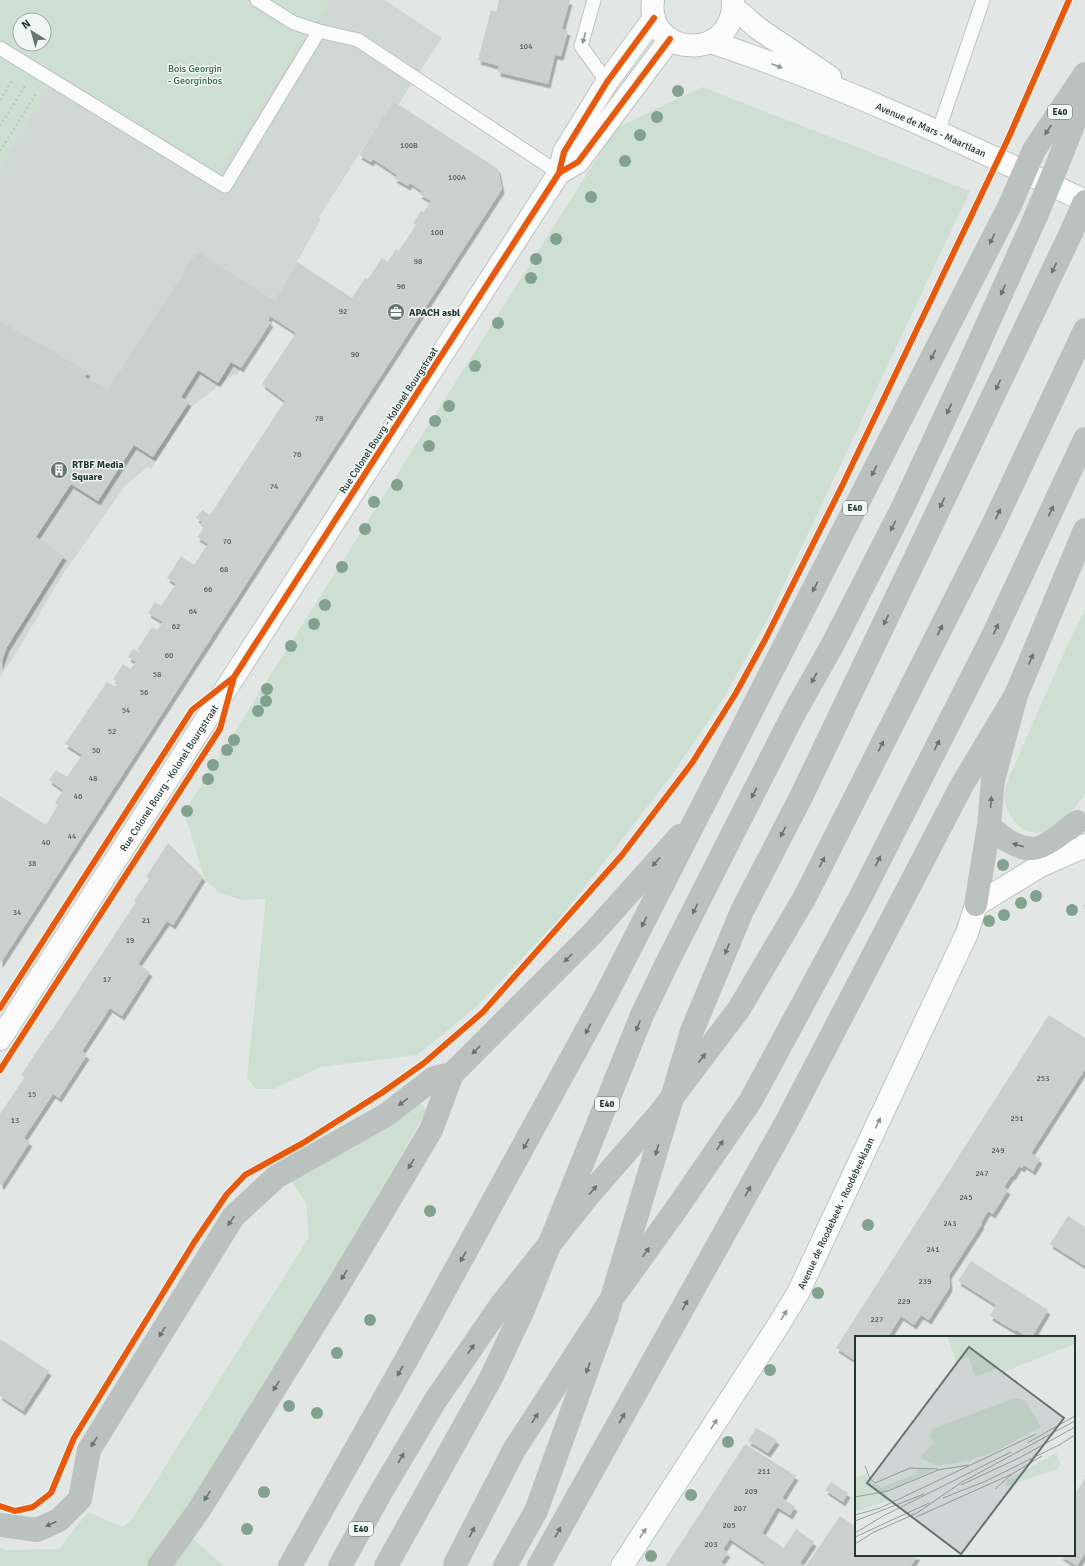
<svg xmlns="http://www.w3.org/2000/svg" width="1085" height="1566" font-family="Signika,sans-serif">
  <style>
    .built { fill: #d0d8d5 }
    .green { fill: #ccdfd2; fill-rule: evenodd }
    .building { fill: #cbcfce; filter: url(#shadow) }
    .lines { fill: none; stroke-linecap: round; stroke-linejoin: round }
    .lane-casing { stroke: #bfc4c2; stroke-width: 15 }
    .street-casing { stroke: #bfc4c2; stroke-width: 24 }
    .secondary-casing { stroke: #bec5c2; stroke-width: 24 }
    .highway-casing { stroke: #bcc3c1; stroke-width: 24 }
    .path { stroke: #bfc7c4; stroke-width: 2.5; stroke-dasharray: 2 3; stroke-linecap: butt }
    .lane { stroke: #fbfbfb; stroke-width: 13 }
    .street { stroke: #fbfbfb; stroke-width: 22 }
    .secondary { stroke: #fbfbfb; stroke-width: 22 }
    .highway { stroke: #bac1bf; stroke-width: 22 }
    .highway-bridge-casing { stroke: #bcc3c1; stroke-width: 24; stroke-linecap: butt }
    .highway-bridge { stroke: #bac1bf; stroke-width: 22 }
    .cycleway-casing { stroke: #eff6f3; stroke-width: 8 }
    .cycleway { stroke: #e8590c; stroke-width: 6 }
    .tree { fill: #80a28f }
    .oneway { fill: #8e9996 }
    .oneway2 { fill: #667571 }
    .labels { text-anchor: middle; stroke-width: 3; stroke-linejoin: round; paint-order: stroke }
    .number-label { font-size: 8px; fill: #4d5e5a }
    .shield { fill: #eff6f3; stroke: #60706c; stroke-width: 1 }
    .shield-label { font-size: 9px; font-weight: bold; fill: #223732 }
    .park-label { font-size: 10px; fill: #306a48; stroke: #eff6f3 }
    .street-label { font-size: 10px; fill: #223732; stroke: #eff6f3 }
    .poi-label { font-size: 10px; font-weight: bold; fill: #223732; stroke: #eff6f3; text-anchor: start }
    .inset-road { fill: none; stroke: #95a19d; stroke-width: 1 }
    .view { fill: #657571; fill-opacity: 0.15; stroke: #657571; stroke-width: 2 }
    .inset-edge { fill: none; stroke: #223732; stroke-width: 2 }
  </style>
  <defs>
    <filter id="shadow"><feDropShadow dx="2.5" dy="4.5" stdDeviation="0" flood-color="#0004"/></filter>
  </defs>
  <rect width="100%" height="100%" fill="#e2e7e5"/>
  <path class="built" d="M329 0H385L442 38 398 105 393 101 319 217 321 219 268 314 270 316 268 321 271 322 237 375 234 374 190 408 151 469 147 467 125 486 63 574 15 655 0 677V164L49 85 211 184Z"/>
  <path class="green" d="M0 0H329L215 179 49 85 0 164ZM20 20H44V44H20Z
    M702 87 970 191 768 618 723 699 673 773 617 846 557 921 477 1006 417 1055 320 1067 274 1089H256L247 1077 266 899 242 900 220 893 205 880 184 812 616 128Z
    M1085 611V793C1076 806 1059 831 1041 833 1019 835 1002 810 1005 790 1007 782 1011 774 1014 767 1020 753 1026 739 1032 725 1049 687 1065 648 1085 611Z
    M418 1102 427 1110 184 1531 224 1566H0V1547L5 1550 59 1549 88 1512 122 1527 133 1518 309 1237 306 1203 290 1179Z"/>
  <path class="building" d="M499 0H570L562 29 568 31 561 56 555 55 548 84 498 72 499 66 478 60 491 10 496 12Z
    M393 101 498 169 502 189 0 964V796L46 825 58 805 55 803 63 790 49 780 56 770 67 777 82 755 65 744 107 682 115 687 118 682 113 679 123 664 130 669 136 662 128 657 133 649 139 652 140 651 137 650 152 627 157 630 163 622 148 613 155 602 161 606 176 584 167 578 181 556 194 565 208 544 197 537 204 528 200 525 202 522 196 518 202 510 210 515 285 401 262 384 296 333 270 316 268 321 271 322 241 368 231 362 218 383 198 370 181 397 189 402 153 457 134 445 98 501 71 484 36 537 64 556 7 647 0 666V321L88 372 85 377 108 390 197 252 275 301 297 262 352 298 365 278 368 279 382 258 388 262 396 249 399 251 416 225 413 223 421 211 424 212 431 201 419 194 422 191 410 183 408 186 394 178 397 175 373 159 371 162 359 155Z
    M168 843 203 877 173 925 167 921 138 964 150 972 122 1016 110 1008 82 1051 87 1055 59 1098 53 1094 24 1138 30 1142 2 1185 0 1184V1114L25 1077 21 1075 51 1030H52L136 902 134 901 149 879 146 877Z
    M1049 1015 1085 1038V1069L1031 1153 1040 1159 1033 1171 1024 1165 1022 1168 1019 1166 1013 1176 1012 1175 1004 1187 1008 1190 993 1214 988 1211 981 1223 982 1224 949 1275 950 1287 929 1320 921 1315 914 1325 901 1316 888 1337H856V1361L836 1348Z
    M1068 1216 1085 1227V1266L1050 1244Z
    M971 1261 1048 1310 1032 1337H1027L1016 1330 1015 1331 990 1316 996 1305 958 1281Z
    M0 1339 49 1371 23 1411 0 1396Z
    M756 1428 777 1440 768 1453 748 1441Z
    M745 1444 796 1476 782 1498 795 1507 790 1515 777 1507 762 1533 784 1548 796 1529 814 1542 800 1563 804 1566H763L765 1563 730 1539 723 1549 728 1553 721 1562 727 1566H666Z
    M1085 1478V1553L1077 1566 1059 1555H1074V1496Z
    M831 1482 848 1493 843 1502 825 1490Z
    M840 1516 856 1527V1541L854 1544 856 1545V1555H918L911 1566H806Z"/>
  <g class="lines">
    <g class="lane-casing">
      <path id="lane" d="M257 0 294 23 319 31 358 40 559 173
        M594 0 581 46 607 82
        M0 48 225 186 319 31
        M938 132 983 0"/>
    </g>
    <g class="street-casing">
      <g id="street">
        <path d="M733 8 743 15 756 27 830 77"/>
        <path id="s1" d="M711 42C840 85 963 142 1085 201"/>
        <path id="s2" d="M622 1566 776 1329 798 1293 967 933 976 905 1040 866 1081 848 1085 845"/>
      </g>
    </g>
    <g class="secondary-casing">
      <g id="secondary">
        <path d="M653 0C645 58 736 63 733 0"/>
        <path d="M559 173 578 162 670 39"/>
        <path id="s3" d="M0 1039 559 173 564 152 607 82 654 18"/>
      </g>
    </g>
    <g class="highway-casing">
      <path id="highway" d="M1034 150 1085 74
        M1058 163 1085 94
        M989 825C1000 837 1014 847 1032 849 1044 850 1067 830 1077 822
        M861 896 991 640 1085 439
        M805 897 993 525 1085 330
        M976 905 989 825 993 780 1016 695 1085 530
        M0 1525 37 1530 59 1520 80 1499 89 1450 233 1217 276 1177 386 1115 434 1078 452 1074
        M159 1566 199 1510 335 1291 431 1130 452 1074 593 933 680 836
        M290 1566 410 1353 606 995 1010 205
        M340 1566 381 1492
        M386 1566 491 1378 523 1310 642 1015 668 961 793 715 833 644 903 507 965 374 1036 216
        M505 1566 536 1511 606 1318 692 1031 742 911 801 797 1071 233
        M539 1566 787 1121 962 785 1016 695"/>
    </g>
    <path class="path" d="M0 100 12 80
      M0 126 25 86
      M0 151 36 94
      M1084 905 1085 906"/>
    <use href="#lane" class="lane"/>
    <use href="#street" class="street"/>
    <use href="#secondary" class="secondary"/>
    <use href="#highway" class="highway"/>
    <g class="highway-bridge-casing">
      <path id="highway-bridge" d="M1010 205 1034 150
        M1036 216 1058 163
        M1071 233 1085 201
        M381 1492 435 1401 501 1305 588 1196 661 1112 739 1009 805 897
        M454 1566 514 1450 613 1297 677 1208 751 1100 861 896"/>
    </g>
    <use href="#highway-bridge" class="highway-bridge"/>
    <g class="cycleway-casing">
      <path id="cycleway" d="M559 173 578 162 670 39
        M0 1008 192 710 234 677
        M0 1070 220 729 234 677 559 173 564 152 607 82 654 18
        M0 1506 15 1511 33 1507 51 1493 74 1438 195 1241 227 1194 245 1175 303 1143 383 1092 424 1063 483 1012 622 855 692 763 736 693 766 638 842 486 1008 139 1069 0"/>
    </g>
    <use href="#cycleway" class="cycleway"/>
  </g>
  <g class="tree">
    <circle cx="678" cy="91" r="6"/>
    <circle cx="657" cy="117" r="6"/>
    <circle cx="640" cy="135" r="6"/>
    <circle cx="625" cy="161" r="6"/>
    <circle cx="591" cy="197" r="6"/>
    <circle cx="556" cy="239" r="6"/>
    <circle cx="536" cy="259" r="6"/>
    <circle cx="531" cy="278" r="6"/>
    <circle cx="498" cy="323" r="6"/>
    <circle cx="475" cy="366" r="6"/>
    <circle cx="449" cy="406" r="6"/>
    <circle cx="435" cy="421" r="6"/>
    <circle cx="429" cy="446" r="6"/>
    <circle cx="397" cy="485" r="6"/>
    <circle cx="374" cy="502" r="6"/>
    <circle cx="365" cy="529" r="6"/>
    <circle cx="342" cy="567" r="6"/>
    <circle cx="325" cy="605" r="6"/>
    <circle cx="314" cy="624" r="6"/>
    <circle cx="291" cy="646" r="6"/>
    <circle cx="267" cy="689" r="6"/>
    <circle cx="266" cy="701" r="6"/>
    <circle cx="258" cy="711" r="6"/>
    <circle cx="234" cy="740" r="6"/>
    <circle cx="227" cy="750" r="6"/>
    <circle cx="213" cy="765" r="6"/>
    <circle cx="208" cy="779" r="6"/>
    <circle cx="187" cy="811" r="6"/>
    <circle cx="1003" cy="865" r="6"/>
    <circle cx="1036" cy="896" r="6"/>
    <circle cx="1021" cy="903" r="6"/>
    <circle cx="1072" cy="910" r="6"/>
    <circle cx="1004" cy="915" r="6"/>
    <circle cx="989" cy="921" r="6"/>
    <circle cx="430" cy="1211" r="6"/>
    <circle cx="868" cy="1225" r="6"/>
    <circle cx="818" cy="1293" r="6"/>
    <circle cx="370" cy="1320" r="6"/>
    <circle cx="337" cy="1353" r="6"/>
    <circle cx="770" cy="1370" r="6"/>
    <circle cx="289" cy="1406" r="6"/>
    <circle cx="317" cy="1413" r="6"/>
    <circle cx="728" cy="1442" r="6"/>
    <circle cx="264" cy="1492" r="6"/>
    <circle cx="691" cy="1495" r="6"/>
    <circle cx="247" cy="1529" r="6"/>
    <circle cx="651" cy="1556" r="6"/>
  </g>
  <defs><path id="oneway-solid" d="M-6-.8H1V-3.2L6.5 0L1 3.2V.8H-6Z"/></defs>
  <g class="oneway">
    <use href="#oneway-solid" transform="translate(584 38) rotate(105)"/>
    <use href="#oneway-solid" transform="translate(777 66) rotate(21)"/>
    <use href="#oneway-solid" transform="translate(878 1123) rotate(-65)"/>
    <use href="#oneway-solid" transform="translate(784 1315) rotate(-59)"/>
    <use href="#oneway-solid" transform="translate(714 1424) rotate(-57)"/>
    <use href="#oneway-solid" transform="translate(643 1533) rotate(-57)"/>
  </g>
  <g class="oneway2">
    <use href="#oneway-solid" transform="translate(1048 130) rotate(124)"/>
    <use href="#oneway-solid" transform="translate(992 239) rotate(117)"/>
    <use href="#oneway-solid" transform="translate(1054 268) rotate(116)"/>
    <use href="#oneway-solid" transform="translate(1003 290) rotate(114)"/>
    <use href="#oneway-solid" transform="translate(933 355) rotate(117)"/>
    <use href="#oneway-solid" transform="translate(998 385) rotate(116)"/>
    <use href="#oneway-solid" transform="translate(949 409) rotate(115)"/>
    <use href="#oneway-solid" transform="translate(874 471) rotate(117)"/>
    <use href="#oneway-solid" transform="translate(942 503) rotate(116)"/>
    <use href="#oneway-solid" transform="translate(1051 511) rotate(-65)"/>
    <use href="#oneway-solid" transform="translate(998 514) rotate(-65)"/>
    <use href="#oneway-solid" transform="translate(893 526) rotate(117)"/>
    <use href="#oneway-solid" transform="translate(815 587) rotate(117)"/>
    <use href="#oneway-solid" transform="translate(886 620) rotate(116)"/>
    <use href="#oneway-solid" transform="translate(996 629) rotate(-65)"/>
    <use href="#oneway-solid" transform="translate(940 630) rotate(-63)"/>
    <use href="#oneway-solid" transform="translate(1031 659) rotate(-67)"/>
    <use href="#oneway-solid" transform="translate(814 678) rotate(119)"/>
    <use href="#oneway-solid" transform="translate(937 745) rotate(-63)"/>
    <use href="#oneway-solid" transform="translate(881 746) rotate(-63)"/>
    <use href="#oneway-solid" transform="translate(754 793) rotate(117)"/>
    <use href="#oneway-solid" transform="translate(991 802) rotate(-85)"/>
    <use href="#oneway-solid" transform="translate(783 832) rotate(117)"/>
    <use href="#oneway-solid" transform="translate(1018 845) rotate(-164)"/>
    <use href="#oneway-solid" transform="translate(878 861) rotate(-64)"/>
    <use href="#oneway-solid" transform="translate(656 862) rotate(132)"/>
    <use href="#oneway-solid" transform="translate(822 862) rotate(-63)"/>
    <use href="#oneway-solid" transform="translate(695 909) rotate(117)"/>
    <use href="#oneway-solid" transform="translate(644 922) rotate(117)"/>
    <use href="#oneway-solid" transform="translate(727 949) rotate(113)"/>
    <use href="#oneway-solid" transform="translate(568 958) rotate(135)"/>
    <use href="#oneway-solid" transform="translate(638 1026) rotate(112)"/>
    <use href="#oneway-solid" transform="translate(588 1029) rotate(118)"/>
    <use href="#oneway-solid" transform="translate(476 1050) rotate(135)"/>
    <use href="#oneway-solid" transform="translate(702 1058) rotate(-53)"/>
    <use href="#oneway-solid" transform="translate(403 1102) rotate(143)"/>
    <use href="#oneway-solid" transform="translate(526 1144) rotate(119)"/>
    <use href="#oneway-solid" transform="translate(720 1145) rotate(-56)"/>
    <use href="#oneway-solid" transform="translate(657 1150) rotate(106)"/>
    <use href="#oneway-solid" transform="translate(411 1164) rotate(121)"/>
    <use href="#oneway-solid" transform="translate(593 1190) rotate(-49)"/>
    <use href="#oneway-solid" transform="translate(748 1191) rotate(-61)"/>
    <use href="#oneway-solid" transform="translate(231 1221) rotate(124)"/>
    <use href="#oneway-solid" transform="translate(646 1252) rotate(-54)"/>
    <use href="#oneway-solid" transform="translate(463 1257) rotate(119)"/>
    <use href="#oneway-solid" transform="translate(344 1275) rotate(121)"/>
    <use href="#oneway-solid" transform="translate(685 1305) rotate(-61)"/>
    <use href="#oneway-solid" transform="translate(162 1332) rotate(122)"/>
    <use href="#oneway-solid" transform="translate(471 1349) rotate(-55)"/>
    <use href="#oneway-solid" transform="translate(588 1368) rotate(110)"/>
    <use href="#oneway-solid" transform="translate(400 1371) rotate(119)"/>
    <use href="#oneway-solid" transform="translate(276 1386) rotate(122)"/>
    <use href="#oneway-solid" transform="translate(535 1418) rotate(-57)"/>
    <use href="#oneway-solid" transform="translate(622 1418) rotate(-61)"/>
    <use href="#oneway-solid" transform="translate(94 1442) rotate(122)"/>
    <use href="#oneway-solid" transform="translate(401 1458) rotate(-60)"/>
    <use href="#oneway-solid" transform="translate(207 1496) rotate(122)"/>
    <use href="#oneway-solid" transform="translate(51 1524) rotate(156)"/>
    <use href="#oneway-solid" transform="translate(472 1532) rotate(-63)"/>
    <use href="#oneway-solid" transform="translate(558 1532) rotate(-61)"/>
  </g>
  <defs>
    <g id="office-disc" transform="scale(0.9)"><circle r="9.5" fill="#657571" stroke="#eff6f3"/><path d="M-6-3h4V-5.5h4V-3h4V5H-6ZM-1-4.5V-3h2v-1.5ZM-6 0V1H6V0Z" fill="#fff"/></g>
    <g id="building-disc" transform="scale(0.9)"><circle r="9.5" fill="#657571" stroke="#eff6f3"/><path d="M-4-6H4V6H1V3H-1V6H-4ZM-2.5-4.3h1.7v1.8h-1.7ZM.8-4.3h1.7v1.8H.8ZM-2.5-1h1.7V.8h-1.7ZM.8-1h1.7V.8H.8Z" fill="#fff"/></g>
  </defs>
  <g fill-rule="evenodd">
    <use href="#office-disc" x="396" y="312"/>
    <use href="#building-disc" x="59" y="470"/>
  </g>
  <g class="labels">
    <g class="number-label">
      <text x="526" y="49">104</text>
      <text x="409" y="148">100B</text>
      <text x="457" y="180">100A</text>
      <text x="437" y="235">100</text>
      <text x="418" y="264">98</text>
      <text x="401" y="289">96</text>
      <text x="343" y="314">92</text>
      <text x="355" y="357">90</text>
      <text x="319" y="421">78</text>
      <text x="297" y="457">76</text>
      <text x="274" y="489">74</text>
      <text x="227" y="544">70</text>
      <text x="224" y="572">68</text>
      <text x="208" y="592">66</text>
      <text x="193" y="614">64</text>
      <text x="176" y="629">62</text>
      <text x="169" y="658">60</text>
      <text x="157" y="677">58</text>
      <text x="144" y="695">56</text>
      <text x="126" y="713">54</text>
      <text x="112" y="734">52</text>
      <text x="96" y="753">50</text>
      <text x="93" y="781">48</text>
      <text x="78" y="799">46</text>
      <text x="72" y="839">44</text>
      <text x="46" y="845">40</text>
      <text x="32" y="866">38</text>
      <text x="17" y="915">34</text>
      <text x="146" y="923">21</text>
      <text x="130" y="943">19</text>
      <text x="107" y="982">17</text>
      <text x="1043" y="1081">253</text>
      <text x="32" y="1097">15</text>
      <text x="1017" y="1121">251</text>
      <text x="15" y="1123">13</text>
      <text x="998" y="1153">249</text>
      <text x="982" y="1176">247</text>
      <text x="966" y="1200">245</text>
      <text x="950" y="1226">243</text>
      <text x="933" y="1252">241</text>
      <text x="925" y="1284">239</text>
      <text x="904" y="1304">229</text>
      <text x="877" y="1322">227</text>
      <text x="764" y="1474">211</text>
      <text x="751" y="1494">209</text>
      <text x="740" y="1511">207</text>
      <text x="729" y="1528">205</text>
      <text x="711" y="1547">203</text>
    </g>
    <g class="shield">
      <rect x="1048" y="105" width="24" height="14" rx="3"/>
      <rect x="843" y="501" width="24" height="14" rx="3"/>
      <rect x="595" y="1097" width="24" height="14" rx="3"/>
      <rect x="349" y="1522" width="24" height="14" rx="3"/>
    </g>
    <g class="shield-label">
      <text x="1060" y="115">E40</text>
      <text x="855" y="511">E40</text>
      <text x="607" y="1107">E40</text>
      <text x="361" y="1532">E40</text>
    </g>
    <g class="park-label">
      <text x="195" y="72">Bois Georgin<tspan x="195" dy="12">- Georginbos</tspan></text>
    </g>
    <g class="street-label">
      <text dy="4" stroke="none"><textPath href="#s1" startOffset="237">Avenue de Mars - Maartlaan</textPath></text>
      <text transform="translate(388 420) rotate(-57)" y="4">Rue Colonel Bourg - Kolonel Bourgstraat</text>
      <text dy="4" stroke="none"><textPath href="#s3" startOffset="311">Rue Colonel Bourg - Kolonel Bourgstraat</textPath></text>
      <text dy="4" stroke="none"><textPath href="#s2" startOffset="413">Avenue de Roodebeek - Roodebeeklaan</textPath></text>
    </g>
    <g class="poi-label">
      <text x="409" y="316">APACH asbl</text>
      <text x="72" y="468">RTBF Media<tspan x="72" dy="12">Square</tspan></text>
    </g>
  </g>
  <g transform="translate(855 1336)">
    <rect width="220" height="220" fill="#e2e7e5"/>
    <path d="M92 0H220V8L148 36 146 31 121 41 113 21 101 26ZM160 62 170 64 186 91 141 115 113 125 82 130 65 122 79 106 75 101 77 93ZM201 117 206 128 202 133 150 151 152 144ZM63 132 79 134 30 156 32 165 0 176V142L11 137 14 146 27 151 60 138Z" fill="#ccdfd2"/>
    <path class="inset-road" d="M172 107 220 80M204 109 220 99M10 130 15 143 20 147 55 132 83 133M106 149 166 121 220 91M140 153 157 138 187 120M0 161 33 155 83 134 114 129M88 162 131 145 206 108M0 179 25 172 181 98M61 181 157 138M0 185 69 158M0 197 28 180 156 116M0 201 74 167M0 208 19 196 62 177 107 146 220 85"/>
    <path class="view" d="M114 11 209 82 106 218 12 147Z"/>
    <rect width="220" height="220" class="inset-edge"/>
  </g>
  <g transform="translate(32 32) rotate(323)"><circle r="19" fill="#eff6f3" stroke="#9daaa6"/>
  <path d="M0-3L7 15L0 10L-7 15Z" fill="#657571"/>
  <text y="-6" font-size="11" font-weight="bold" text-anchor="middle" fill="#223732">N</text>
  </g>
</svg>
